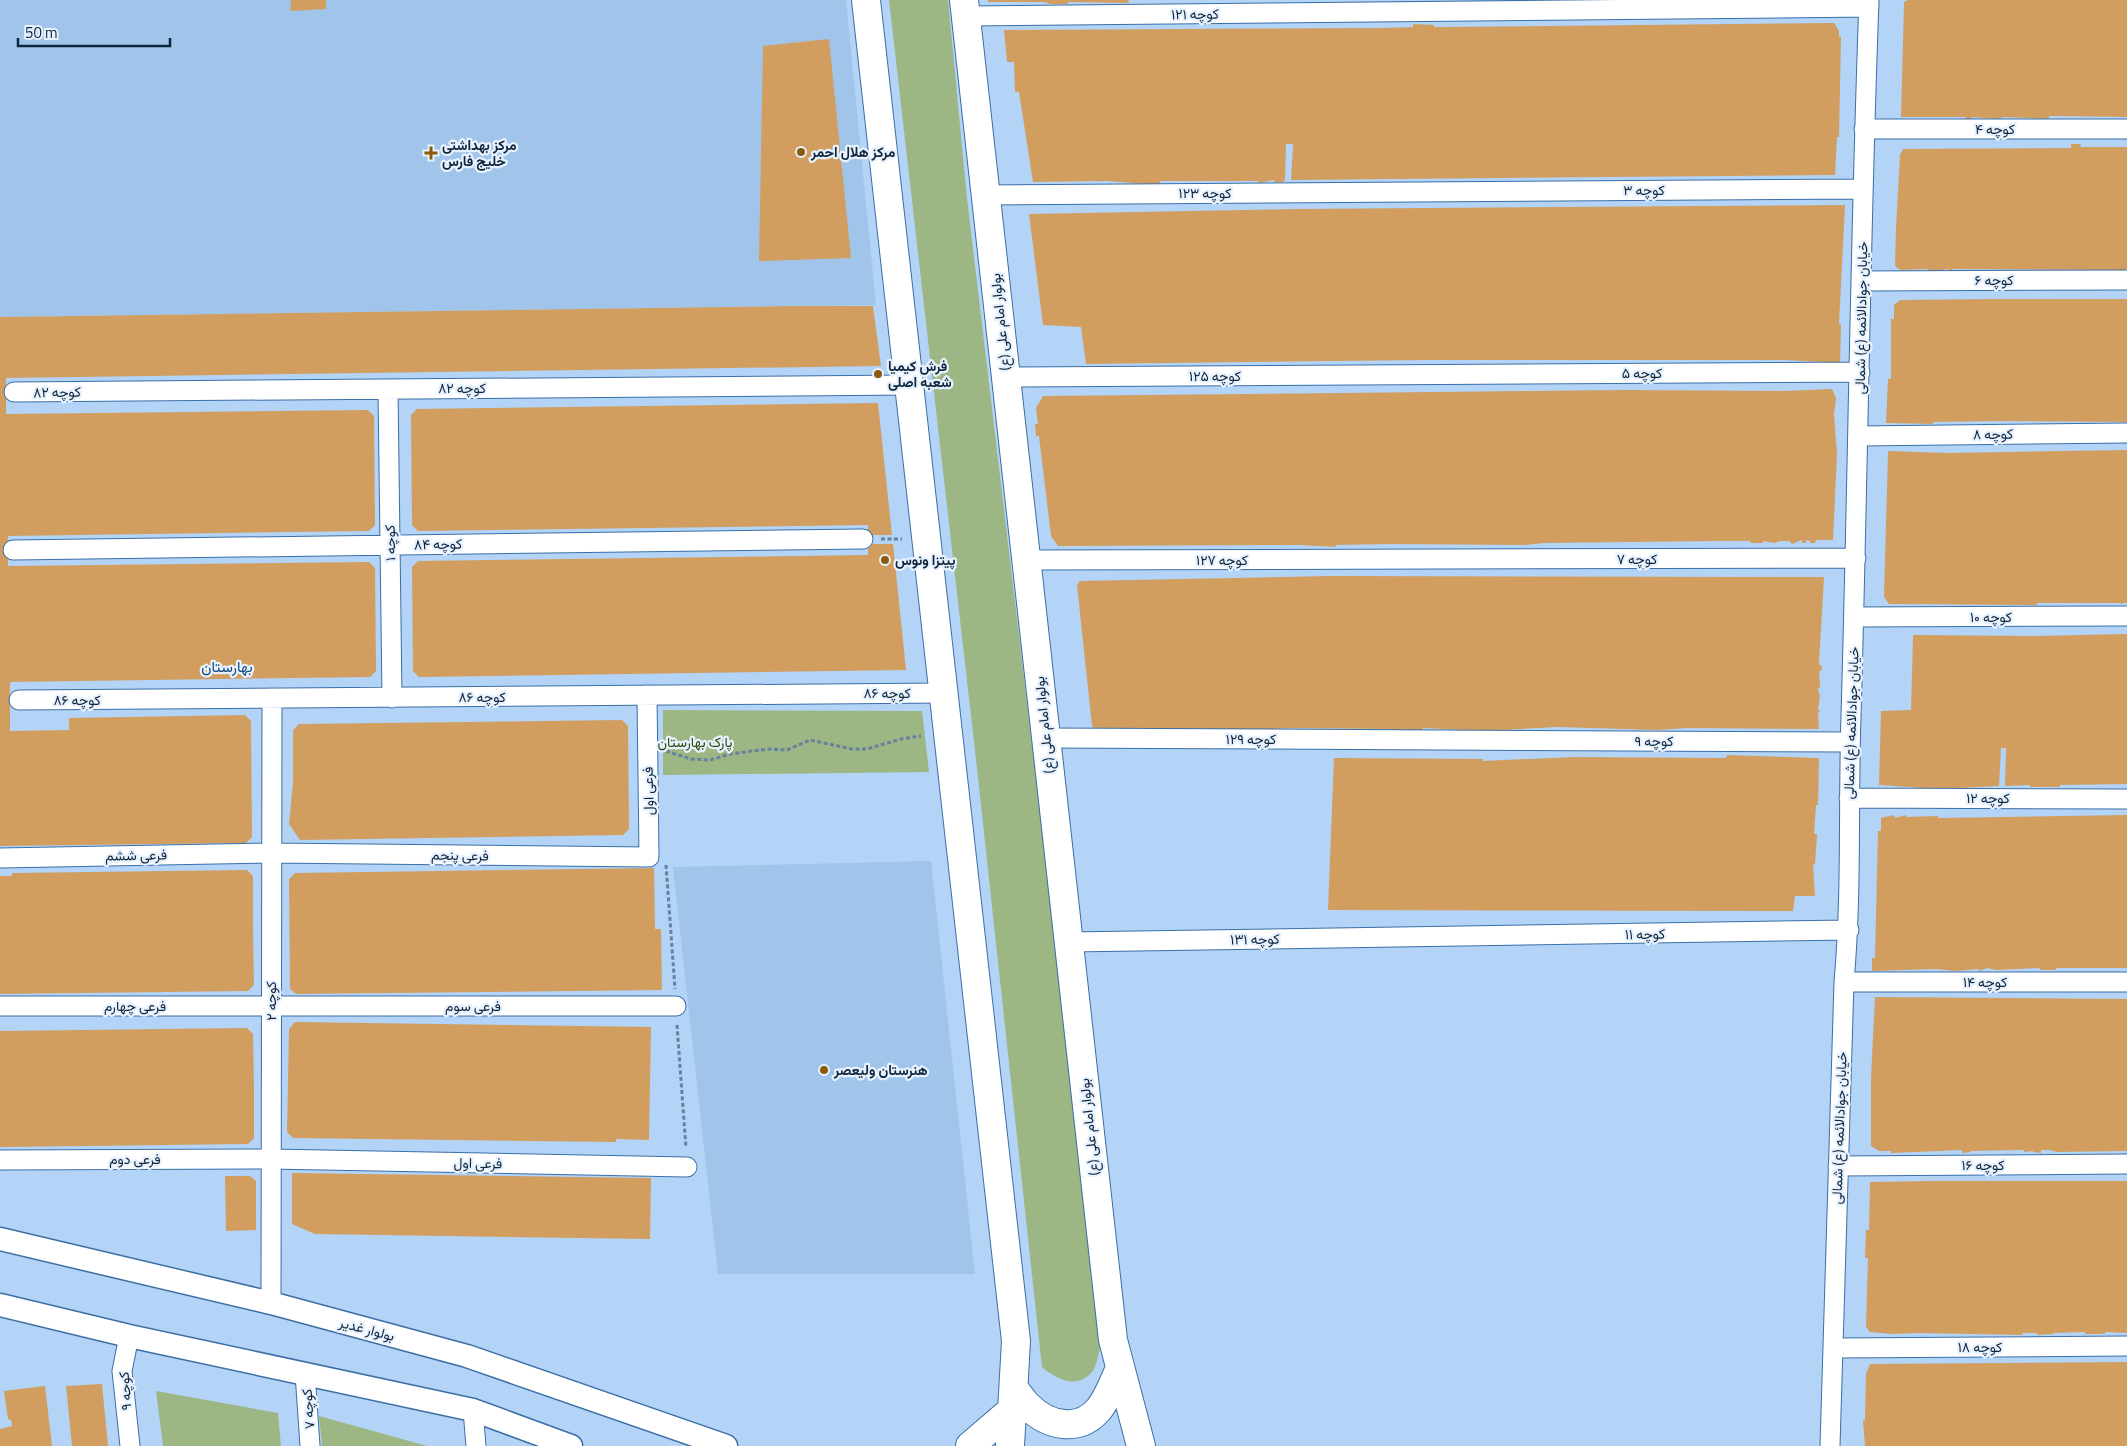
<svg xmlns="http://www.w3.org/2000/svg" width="2127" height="1446" font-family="'Titillium Web',Vazirmatn,sans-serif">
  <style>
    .built { fill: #a1c4eb }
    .green { fill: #9cb684 }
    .building { fill: #d29e5f }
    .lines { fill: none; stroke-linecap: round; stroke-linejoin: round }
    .minor-casing { stroke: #3b6fa5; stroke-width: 21 }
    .tertiary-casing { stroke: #3b6fa5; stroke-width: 25 }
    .primary-casing { stroke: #3b6fa5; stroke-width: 30 }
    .path { stroke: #67829f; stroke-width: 3; stroke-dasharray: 4 2.5; stroke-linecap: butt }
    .minor { stroke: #fff; stroke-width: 19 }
    .tertiary { stroke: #fff; stroke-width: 22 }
    .primary { stroke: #fff; stroke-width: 28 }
    .poi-dot { fill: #8d5a07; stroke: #e7f2fe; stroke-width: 2 }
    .labels { text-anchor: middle; stroke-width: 4.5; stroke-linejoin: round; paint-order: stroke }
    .street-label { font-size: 14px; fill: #0f253b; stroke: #e7f2fe }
    .poi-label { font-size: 14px; font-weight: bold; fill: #0f253b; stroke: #e7f2fe; text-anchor: start }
    .park-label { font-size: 14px; fill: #2d4908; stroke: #e7f2fe }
    .neighbourhood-label { font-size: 15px; fill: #11487b; stroke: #e7f2fe }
  </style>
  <rect width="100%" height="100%" fill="#b3d3f7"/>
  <path class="built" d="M0 0H846L876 305 0 317Z
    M931 861 975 1274H718L673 867Z"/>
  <path class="green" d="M889 0H948L967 198 1050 897 1100 1349C1098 1356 1096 1367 1092 1372 1077 1390 1056 1379 1042 1367L976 759Z
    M663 710 922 711 929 772 663 775Z
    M156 1391 278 1413 281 1446H163Z
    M319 1416 427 1446H322Z"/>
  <path class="building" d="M291 0H326V9L290 11Z
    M988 0H1128L1129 3 1068 2V4H1051L1043 2H988Z
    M1908 0H2127V117L2049 116V119L2004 117 1997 119 1971 117 1972 119H1966V117H1901L1904 2Z
    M1834 23 1839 31V37H1841L1839 137H1837L1835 175 1291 180 1293 144H1286L1285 180 1283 182H1274V180L1258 183V181H1160L1159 185 1106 181 1033 182 1019 92H1015L1014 62H1007L1004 30 1383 28 1413 27V24L1434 25V27H1444Z
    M829 39 851 258 759 261 763 46Z
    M2071 144H2081L2080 147H2127V269L2125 270 1952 269V271L1947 269 1937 271H1928V269L1901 270 1897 268 1895 265 1896 227 1900 155 1903 149 2071 148Z
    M1845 205 1839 324 1841 325 1840 363 1785 360H1427L1086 364 1081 327 1043 325 1029 214 1297 209Z
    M1994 299H2127V422L1994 421 1933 422V424L1886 423 1888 379H1891V319H1894V305L1900 300Z
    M793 306H873L881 366 6 378V414L368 410 374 416 375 525 369 531 8 536V566L369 562 375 568 376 671 370 677 10 682V731L69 730V718L245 715 251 721 252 837 246 843 0 846V317Z
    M1832 389 1836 398 1834 414 1837 454 1833 540H1816L1815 543H1810V541L1806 540V543H1802V540L1792 544 1789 541H1781L1774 543 1763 541V543H1751L1750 541H1717L1544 543 1525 545 1393 544 1336 545V547L1300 545 1058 546 1051 536 1039 436H1036L1035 424H1038L1036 408 1043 396 1629 390 1784 391Z
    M878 403 892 535H868V525L418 531 412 525 411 415 417 409Z
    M2127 450V603H2123V604L2119 603H2037V605L1889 604 1884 597 1888 451 1948 453Z
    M868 544H893L906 670 419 677 413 671 412 567 418 561 868 555Z
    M1330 576 1824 577 1819 663 1820 666 1822 665 1821 671H1819L1820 688H1818L1819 694H1820L1818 710H1820L1818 714 1819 729 1687 728 1657 730 1558 727 1485 731 1423 728V731H1393V729L1291 728 1242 731 1195 728V730L1098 731 1092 726 1077 585 1080 581Z
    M2127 634V784L2060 785V787H2030V785L2005 786 2006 748H2001L1999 786 1939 789 1879 785 1881 711 1911 710 1913 635 2034 636Z
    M622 720 628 726 629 829 623 835 300 840 289 824 293 782V730L299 724Z
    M1727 755 1819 758 1818 805H1816L1814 834H1817L1815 864H1813L1815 896H1795L1793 911 1328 910 1334 758 1483 759V761L1574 757 1726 758Z
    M1894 815 1895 818 1906 815 1907 817 1938 816V818L2127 815V968H2056V970H2040V968L1996 970 1988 968 1979 971V969L1956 971 1935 969 1872 971V958H1875L1878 831H1881V818Z
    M654 868 655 929H661L662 990 296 994 290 989 289 879 295 873Z
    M247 870 253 876V930L254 985 248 991 0 994V876H12V873Z
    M1875 997 2127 999V1151L2057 1152 2050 1150H2041V1153L2033 1152V1151L2024 1152V1150L1970 1151 1971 1152 1962 1153V1150L1891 1153V1151H1879L1871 1146V1077Z
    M295 1022 651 1027 649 1140 616 1139V1142L293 1138 287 1132 289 1029Z
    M247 1028 253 1034 254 1086V1138L248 1144 0 1147V1031Z
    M292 1173 651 1178 650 1239 315 1234 292 1224Z
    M225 1176H250L256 1181V1230L226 1231Z
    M1931 1181H2127V1333L2105 1332V1334H2085V1332L2053 1333V1334L2037 1335V1333H2023L2022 1335 1919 1333 1893 1334 1870 1332 1866 1327 1868 1258H1865L1866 1230H1869L1870 1182Z
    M2127 1362V1446H1865L1863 1421 1865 1420 1866 1374 1870 1364Z
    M102 1384 108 1446H72L66 1386Z
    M45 1386 52 1446H0V1429L12 1426 11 1420 8 1419 4 1391Z"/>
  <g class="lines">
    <g class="minor-casing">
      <path id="minor" d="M966 16 1869 7
        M1864 129H2127
        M985 195 1863 189
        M1861 281 2127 280
        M1006 377 1860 372
        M388 389 392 698
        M14 392 910 385
        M1859 436 2127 433
        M13 550 863 539
        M1026 560 1856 558
        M1854 617 2127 616
        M19 700 944 693
        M1046 738 1850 742
        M1849 798 2127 799
        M0 858 272 853 649 857 647 695
        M1069 942 1849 930
        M1844 982H2127
        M0 1006H676
        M0 1160 270 1159 687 1167
        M1838 1166 2127 1164
        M271 1303 272 698
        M129 1336 122 1371 130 1446
        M1833 1348 2127 1346
        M305 1373 310 1446
        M473 1410 476 1446
        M1830 1446 1844 982C1852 893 1848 804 1851 716 1858 477 1860 238 1869 0"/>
    </g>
    <g class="tertiary-casing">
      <path id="tertiary" d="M0 1239 271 1303 467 1356 726 1446
        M0 1305 129 1336 473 1410 571 1446"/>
    </g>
    <g class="primary-casing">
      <path id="primary" d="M866 0 1016 1341 1010 1446
        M964 0 1113 1340 1141 1446
        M1014 1388C1018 1394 1023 1401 1028 1406 1048 1426 1079 1433 1099 1409 1108 1398 1114 1381 1120 1368
        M970 1446 1012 1410"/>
    </g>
    <path class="path" d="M881 539H902
      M666 751 691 759 710 760 730 754 768 749 787 750 810 740 852 749H867L901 739 921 736
      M666 865 675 989
      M677 1025 686 1148"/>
    <use href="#minor" class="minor"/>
    <use href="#tertiary" class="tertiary"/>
    <use href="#primary" class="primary"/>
  </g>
  <g class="poi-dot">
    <circle cx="801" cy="152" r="5"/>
    <path d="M428.5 145.5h5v5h5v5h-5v5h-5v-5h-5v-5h5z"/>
    <circle cx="878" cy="374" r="5"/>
    <circle cx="885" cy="560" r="5"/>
    <circle cx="824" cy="1070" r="5"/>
  </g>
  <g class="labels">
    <g class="street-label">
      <text transform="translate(1195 14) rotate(-1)" y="5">کوچه ۱۲۱</text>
      <text x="1995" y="134">کوچه ۴</text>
      <text x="1644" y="195">کوچه ۳</text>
      <text x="1205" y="198">کوچه ۱۲۳</text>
      <text x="1994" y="285">کوچه ۶</text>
      <text transform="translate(1861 318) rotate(-89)" y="5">خیابان جوادالائمه (ع) شمالی</text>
      <text transform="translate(1000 322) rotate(-96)" y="5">بولوار امام علی (ع)</text>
      <text x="1642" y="378">کوچه ۵</text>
      <text x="1215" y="381">کوچه ۱۲۵</text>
      <text x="462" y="393">کوچه ۸۲</text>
      <text transform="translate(57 392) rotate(-1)" y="5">کوچه ۸۲</text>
      <text transform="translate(1993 434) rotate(-1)" y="5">کوچه ۸</text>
      <text transform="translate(390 543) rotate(-91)" y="5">کوچه ۱</text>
      <text transform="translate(438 544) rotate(-1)" y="5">کوچه ۸۴</text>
      <text x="1637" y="564">کوچه ۷</text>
      <text x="1222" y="565">کوچه ۱۲۷</text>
      <text x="1991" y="622">کوچه ۱۰</text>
      <text x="887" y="698">کوچه ۸۶</text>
      <text x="482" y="702">کوچه ۸۶</text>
      <text x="77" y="705">کوچه ۸۶</text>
      <text transform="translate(1851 723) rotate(-88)" y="5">خیابان جوادالائمه (ع) شمالی</text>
      <text transform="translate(1044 725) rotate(-96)" y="5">بولوار امام علی (ع)</text>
      <text x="1251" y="744">کوچه ۱۲۹</text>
      <text x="1654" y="746">کوچه ۹</text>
      <text transform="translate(648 791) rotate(-91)" y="5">فرعی اول</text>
      <text x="1988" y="803">کوچه ۱۲</text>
      <text transform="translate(136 855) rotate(-1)" y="5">فرعی ششم</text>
      <text transform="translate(460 855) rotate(1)" y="5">فرعی پنجم</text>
      <text transform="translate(1645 934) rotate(-1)" y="5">کوچه ۱۱</text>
      <text transform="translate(1255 939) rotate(-1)" y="5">کوچه ۱۳۱</text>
      <text x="1985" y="987">کوچه ۱۴</text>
      <text transform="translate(271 1001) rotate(-90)" y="5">کوچه ۲</text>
      <text x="135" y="1011">فرعی چهارم</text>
      <text x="473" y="1011">فرعی سوم</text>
      <text transform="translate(1089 1127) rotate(-96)" y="5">بولوار امام علی (ع)</text>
      <text transform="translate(1839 1128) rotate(-88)" y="5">خیابان جوادالائمه (ع) شمالی</text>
      <text x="135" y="1164">فرعی دوم</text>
      <text transform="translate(478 1163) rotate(1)" y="5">فرعی اول</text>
      <text x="1983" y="1170">کوچه ۱۶</text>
      <text transform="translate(367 1329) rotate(15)" y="5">بولوار غدیر</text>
      <text x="1980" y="1352">کوچه ۱۸</text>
      <text transform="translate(125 1391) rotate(-94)" y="5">کوچه ۹</text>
      <text transform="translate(308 1409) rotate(-94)" y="5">کوچه ۷</text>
    </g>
    <g class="poi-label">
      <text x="442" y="150">مرکز بهداشتی<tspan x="442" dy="16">خلیج فارس</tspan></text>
      <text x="811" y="157">مرکز هلال احمر</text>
      <text x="888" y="371">فرش کیمیا<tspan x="888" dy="16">شعبه اصلی</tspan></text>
      <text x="895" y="565">پیتزا ونوس</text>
      <text x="834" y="1075">هنرستان ولیعصر</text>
    </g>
    <g class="park-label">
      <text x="695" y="747">پارک بهارستان</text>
    </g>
    <g class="neighbourhood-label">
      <text x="227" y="672">بهارستان</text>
    </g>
  </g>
  <path d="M18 38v8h152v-8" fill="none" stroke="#0f253b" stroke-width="2.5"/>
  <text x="25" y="38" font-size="15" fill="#0f253b" stroke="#e7f2fe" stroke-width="4" paint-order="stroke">50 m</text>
</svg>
